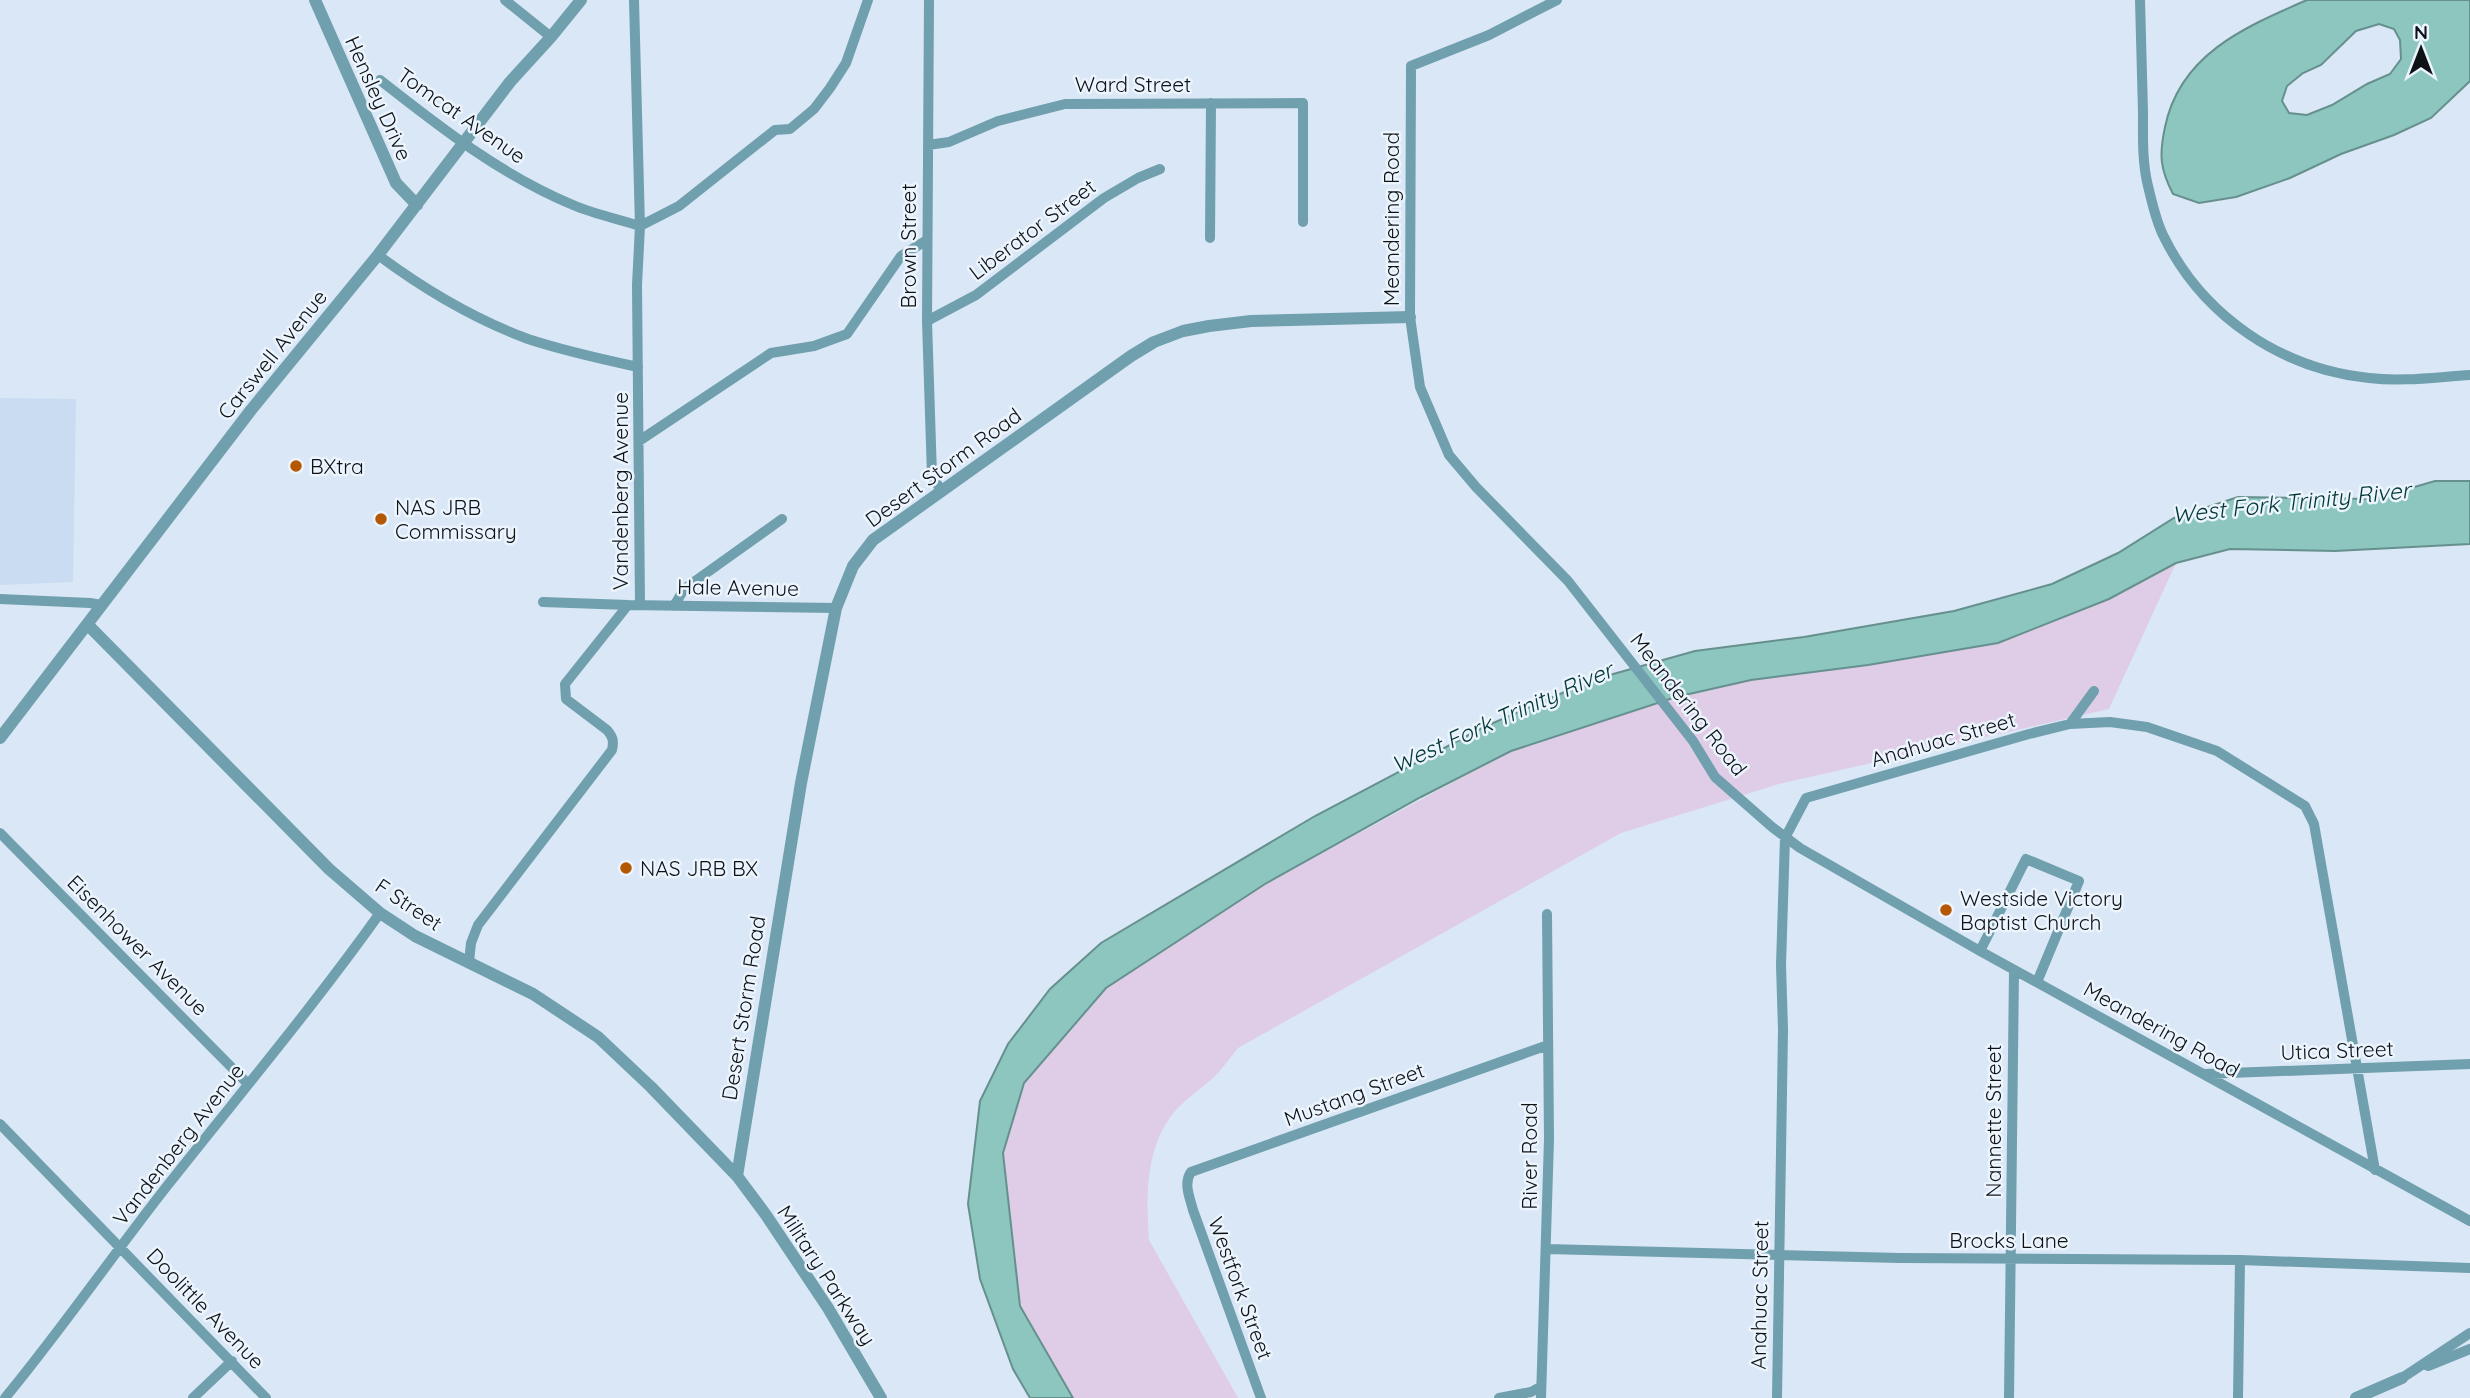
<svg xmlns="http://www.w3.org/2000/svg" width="2470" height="1398" font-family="Quicksand,sans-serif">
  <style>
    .built { fill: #c9dcf1 }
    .green { fill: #dfcde7 }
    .water { fill: #8cc6bf; stroke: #66908d; stroke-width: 2; fill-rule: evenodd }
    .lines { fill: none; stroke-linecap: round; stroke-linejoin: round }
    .minor { stroke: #709fad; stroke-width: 10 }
    .tertiary { stroke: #709fad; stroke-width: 12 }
    .poi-dot { fill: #b55803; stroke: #ecf4fd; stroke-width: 2.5 }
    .labels { text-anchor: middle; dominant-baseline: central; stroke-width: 5; stroke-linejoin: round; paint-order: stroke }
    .street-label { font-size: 21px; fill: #0d1217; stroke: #ecf4fd }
    .poi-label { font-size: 21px; fill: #0d1217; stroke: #ecf4fd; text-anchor: start }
    .water-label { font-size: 23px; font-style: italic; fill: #003834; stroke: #ecf4fd }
  </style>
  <rect width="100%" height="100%" fill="#dae7f6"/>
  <path class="built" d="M0 398 76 399 73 582 0 585Z"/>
  <path class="green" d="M2176 563 2109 709 1779 784 1621 833 1238 1048C1230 1058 1222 1069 1213 1078 1201 1089 1187 1098 1176 1110 1145 1145 1146 1197 1149 1240L1238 1398H1073L1020 1306 1003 1153 1024 1083 1106 988 1265 884 1511 751 1676 697 1751 680 1868 665 2109 599Z"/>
  <path class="water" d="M2307 0H2470V81L2431 118 2394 135 2341 154 2290 178 2236 197 2199 203 2173 194C2160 169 2159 155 2165 127 2180 54 2245 27 2307 0ZM2379 24 2394 29 2400 40 2401 59 2390 74 2367 84 2332 105 2307 115 2289 113 2282 101 2287 86 2303 73 2321 65 2356 31Z
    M2435 481H2470V544L2335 551 2230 549 2176 563 2109 599 1998 643 1868 665 1751 680 1676 697 1511 751 1421 797 1265 884 1106 988 1024 1083 1003 1153 1020 1306 1073 1398H1030L1013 1369 980 1279 968 1204 980 1101 1008 1044 1050 989 1101 943 1315 816 1484 727 1592 680 1695 651 1804 637 1954 611 2052 584 2118 553 2174 518 2238 497 2373 499Z"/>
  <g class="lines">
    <path class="minor" d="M505 0 551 37
      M634 0 640 226 637 285 640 605
      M929 0 927 321 932 476 941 490
      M1557 0 1489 35 1411 66 1410 317 1420 387 1449 455 1476 487 1568 581 1693 741 1715 777 1772 827 1800 848 1980 951 2470 1221
      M2140 0C2141 37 2142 74 2143 112 2143 136 2142 162 2148 186 2152 202 2156 222 2164 237 2203 316 2281 369 2369 378 2403 382 2436 377 2470 375
      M380 80C441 128 501 175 573 205 594 214 618 219 640 226L679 206 775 130 790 129 814 109 830 88 846 63 868 0
      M928 145 949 142 998 121 1065 104 1303 103V222
      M1210 238 1211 103
      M378 255C425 290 474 319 528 339 564 351 601 359 638 367
      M927 321 976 295 1104 198 1138 178 1160 169
      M639 441 771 353 814 346 847 334 901 256 927 240
      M0 599 90 603 102 605
      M543 602 628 605
      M674 606 684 589 782 519
      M2070 724 2094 691
      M0 833 248 1084
      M1980 951 2026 859 2079 881 2037 982
      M469 962 471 943 478 925 612 750C614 741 613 737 607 730L566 699 565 684 628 605 836 608
      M2205 1074 2470 1064
      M0 1124 266 1398
      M1547 1249 1900 1258 2240 1260 2470 1268
      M2428 1366 2470 1349
      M2402 1378 2470 1333
      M5 1398C62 1329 112 1256 167 1186 238 1096 313 1007 380 913
      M193 1398 232 1361
      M1261 1398 1193 1210C1190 1198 1183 1183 1191 1172L1548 1045
      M1499 1398 1531 1392 1540 1387
      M1541 1398 1549 1139 1547 914
      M1777 1398 1783 1030 1781 965 1785 838 1806 798 2029 734 2070 724 2110 722 2147 727 2217 751 2305 806 2314 824 2375 1170
      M2009 1398 2014 970
      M2238 1398 2240 1260"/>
    <path class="tertiary" d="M315 0 396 183 417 205
      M88 625 329 869 380 913 415 936 533 994 598 1037 651 1087 737 1176 766 1215 828 1308 881 1398
      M0 738 251 410 378 255 510 82 551 37 581 0
      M737 1176 801 783 836 608 853 566 873 540 1131 356 1154 342 1183 331 1209 326 1251 321 1410 317
      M2356 1398 2402 1378"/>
  </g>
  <g class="poi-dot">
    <circle cx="296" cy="466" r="7"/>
    <circle cx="381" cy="519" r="7"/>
    <circle cx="626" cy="868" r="7"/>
    <circle cx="1946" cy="910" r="7"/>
  </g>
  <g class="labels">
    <g class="street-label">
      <text x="1133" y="84">Ward Street</text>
      <text transform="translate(379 98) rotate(66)">Hensley Drive</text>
      <text transform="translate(462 115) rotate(35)">Tomcat Avenue</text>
      <text transform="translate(1391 219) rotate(-90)">Meandering Road</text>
      <text transform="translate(1032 229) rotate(-37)">Liberator Street</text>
      <text transform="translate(908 246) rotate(-90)">Brown Street</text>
      <text transform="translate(272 354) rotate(-51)">Carswell Avenue</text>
      <text transform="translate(943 467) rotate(-36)">Desert Storm Road</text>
      <text transform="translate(620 491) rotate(-90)">Vandenberg Avenue</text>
      <text transform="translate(738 587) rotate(1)">Hale Avenue</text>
      <text transform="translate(1689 704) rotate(52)">Meandering Road</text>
      <text transform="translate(1943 739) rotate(-16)">Anahuac Street</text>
      <text transform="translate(409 904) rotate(34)">F Street</text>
      <text transform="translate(138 945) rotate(45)">Eisenhower Avenue</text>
      <text transform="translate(743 1008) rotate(-81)">Desert Storm Road</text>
      <text transform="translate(2162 1029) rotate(29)">Meandering Road</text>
      <text transform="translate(2337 1050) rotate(-2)">Utica Street</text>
      <text transform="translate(1354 1094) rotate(-20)">Mustang Street</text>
      <text transform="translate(1993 1121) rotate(-90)">Nannette Street</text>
      <text transform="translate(178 1144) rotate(-52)">Vandenberg Avenue</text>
      <text transform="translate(1529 1156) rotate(-90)">River Road</text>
      <text x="2009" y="1240">Brocks Lane</text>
      <text transform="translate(827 1275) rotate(57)">Military Parkway</text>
      <text transform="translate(1241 1288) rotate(70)">Westfork Street</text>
      <text transform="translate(1759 1295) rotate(-89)">Anahuac Street</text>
      <text transform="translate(206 1308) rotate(46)">Doolittle Avenue</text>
    </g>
    <g class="poi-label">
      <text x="310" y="466">BXtra</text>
      <text x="395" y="507">NAS JRB<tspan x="395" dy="24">Commissary</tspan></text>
      <text x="640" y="868">NAS JRB BX</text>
      <text x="1960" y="898">Westside Victory<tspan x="1960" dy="24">Baptist Church</tspan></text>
    </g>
    <g class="water-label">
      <text transform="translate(2291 502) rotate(-6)">West Fork Trinity River</text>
      <text transform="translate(1502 717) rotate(-24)">West Fork Trinity River</text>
    </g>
  </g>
  <g transform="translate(2421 49)" stroke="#ecf4fd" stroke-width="5" paint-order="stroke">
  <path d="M0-5L12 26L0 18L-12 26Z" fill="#0d1217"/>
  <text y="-10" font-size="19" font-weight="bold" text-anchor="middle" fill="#0d1217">N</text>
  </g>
</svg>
